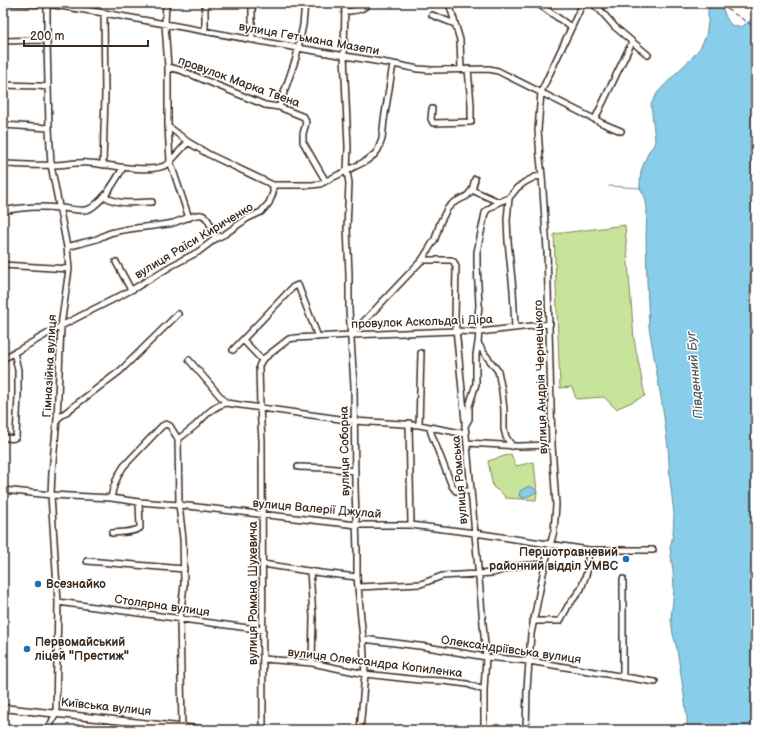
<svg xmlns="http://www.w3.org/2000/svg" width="759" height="733" font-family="'Balsamiq Sans',sans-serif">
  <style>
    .green { fill: #c8e39a; stroke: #82865c }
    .water { fill: #88cde9; stroke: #698c98 }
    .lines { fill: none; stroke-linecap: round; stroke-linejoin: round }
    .stream { stroke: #698c98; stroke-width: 1 }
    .minor-casing { stroke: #3b2a1e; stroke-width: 8 }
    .major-casing { stroke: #3b2a1e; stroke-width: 9 }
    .minor { stroke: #fff; stroke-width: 5 }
    .major { stroke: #fff; stroke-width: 6 }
    .rail { stroke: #3b2a1e; stroke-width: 1; stroke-dasharray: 6 3; stroke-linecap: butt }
    .poi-dot { fill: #1f6fb2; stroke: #fff; stroke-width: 1.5 }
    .labels { text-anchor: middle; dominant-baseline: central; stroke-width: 3; stroke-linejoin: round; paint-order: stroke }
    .street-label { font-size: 12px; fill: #3b2a1e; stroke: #fff }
    .poi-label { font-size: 12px; font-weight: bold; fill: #3b2a1e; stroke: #fff; text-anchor: start }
    .water-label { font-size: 13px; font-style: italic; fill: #525b5b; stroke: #fff }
  </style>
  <rect width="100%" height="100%" fill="#fff"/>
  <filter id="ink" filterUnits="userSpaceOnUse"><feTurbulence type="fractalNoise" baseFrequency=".025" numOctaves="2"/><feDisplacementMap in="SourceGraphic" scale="8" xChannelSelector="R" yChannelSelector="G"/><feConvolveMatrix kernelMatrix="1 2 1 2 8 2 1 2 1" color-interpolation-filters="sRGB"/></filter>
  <g filter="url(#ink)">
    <path class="green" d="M625 225 634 339 645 396 616 409 604 397 576 399 572 387 560 388 554 234Z
      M511 454 516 466 534 462 537 492 536 500 505 498 503 494 493 487 488 461Z"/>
    <path class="water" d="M710 3H721C725 14 728 31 743 26L756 16V196L754 212 751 240 752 255 750 285 751 315 756 381V730H687V718L685 702 677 649 673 634 671 619 674 589 673 571 670 548 673 534 674 514 670 480 668 447 663 410 649 327 647 282 646 237 647 208 645 197 640 188V183L641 171 644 163 649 151 654 145 655 140 651 104 658 92 677 72 691 59 700 48 706 36 708 22V10Z
      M529 486 535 489 537 492 524 498 519 496 520 491Z"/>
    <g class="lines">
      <path class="stream" d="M609 186 640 188"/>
      <g class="minor-casing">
        <path id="minor" d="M11 3 47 4 104 13 298 48 393 64 418 69 432 70 489 69 498 71 604 124 621 131
          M47 3V40L49 128 51 165 67 247 69 269 61 326 57 419 52 472 51 495 58 602 56 713 48 730
          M166 3 165 24 168 67V127L170 161 189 218
          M252 3V40
          M345 3 344 55 348 147 347 171 349 183 347 228 349 274V309L354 385 355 486 357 551V577L363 639 365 674 360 730
          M449 3 460 40 461 69
          M537 3 571 27
          M592 3 600 10 615 27 648 55
          M345 12C353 10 364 11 368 3
          M432 15 455 24
          M205 31V3
          M3 41 47 40
          M168 67 180 70 265 105 279 107 304 117C308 123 304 128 303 134 303 135 303 141 303 142L325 180
          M3 85 38 86 48 87
          M279 107 296 58 303 25 305 3
          M432 109 431 119 433 123 471 122V104L468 69
          M595 119 632 42
          M3 125 49 128
          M168 127 173 130 188 142 208 154 273 185H312L320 184 366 161 374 155 378 150 382 139 384 120 393 64
          M3 164C19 164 36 166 52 165 64 165 77 162 89 163 109 164 151 175 168 164L188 142
          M103 165 105 94 104 13
          M472 190 499 202 509 198 517 188 525 182 535 177 542 176
          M105 196C117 206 137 202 152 202
          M509 198 507 220 508 241 513 290 515 327
          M499 202 487 210 485 213 477 252V264L479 305 478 316 479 332 478 343 484 353 498 371 502 391 504 410V429L506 437 512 446
          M3 211C22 207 40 206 59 208 67 208 76 211 84 210 88 210 92 208 95 205 107 196 115 181 123 168
          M67 247C77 244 87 242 97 239 103 236 108 233 114 232 133 227 153 227 173 223 180 221 196 213 202 215 210 218 213 232 215 239
          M422 260H451L454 262 456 267 455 318 465 421V426L466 434 486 657 484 690V730
          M116 262 131 290
          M3 265 69 269
          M3 307V309
          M351 335 422 260 435 239 440 223 447 209 453 203 467 196 472 190 475 179
          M243 340 262 360
          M233 350 293 287 298 285 318 337
          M3 359 61 326 92 310 112 300 135 288 171 266 198 252 215 239 225 234 248 218 261 212 269 203 273 193V185
          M189 360 226 403
          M57 419 120 371 178 314
          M409 423 411 525
          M419 425 421 353
          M465 426 469 419V406L476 384V355L478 343
          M430 427 431 433 452 486 456 491H471
          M3 437C8 438 13 440 16 437L18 395V370L14 352
          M178 439C184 435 190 430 196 425 205 416 213 406 226 403L354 421 419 425 466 434
          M178 439 179 505 183 539 184 585 180 618 182 729
          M467 443 519 446 552 445
          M298 467 327 468 355 471
          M3 490 51 495 111 498 139 502 179 505 357 525H411L475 533 589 550H653
          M111 498C113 486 117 476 124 466L162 426 166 424 170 426 178 439
          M112 533C121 532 132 533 140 528L139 502
          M87 561 184 569
          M263 564 321 573 357 577
          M310 571 313 617 312 663
          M358 587 421 584 442 576 493 573 516 566 545 564
          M58 602 263 630
          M533 621H560L568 606 581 589 587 572 589 550
          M363 639 427 647 486 657 529 661 655 682
          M264 659 312 663 365 674 419 680 443 681 467 684 484 690
          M623 677V579
          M263 730 262 440 260 407 259 366 262 360 289 339 295 338 351 335 456 331 479 332 550 324
          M526 730 527 689 531 634 545 564 554 531 556 505 552 445 547 250 542 176 540 158 538 130 541 92 583 3"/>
      </g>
      <g class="major-casing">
        <path id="major" d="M3 708 206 730"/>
      </g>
      <use href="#minor" class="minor"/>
      <use href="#major" class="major"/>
      <path class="rail" d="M718 3 756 28"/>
    </g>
  </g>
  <g class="poi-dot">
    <circle cx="626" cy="559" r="4"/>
    <circle cx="38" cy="584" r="4"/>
    <circle cx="27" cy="649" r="4"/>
  </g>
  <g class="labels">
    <g class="street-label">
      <text transform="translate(309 39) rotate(10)">вулиця Гетьмана Мазепи</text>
      <text transform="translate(239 82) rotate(20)">провулок Марка Твена</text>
      <text transform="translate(194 241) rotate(-31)">вулиця Раїси Кириченко</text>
      <text transform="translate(422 322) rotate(-2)">провулок Аскольда і Діра</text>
      <text transform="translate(50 366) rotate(-87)">Гімназійна вулиця</text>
      <text transform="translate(541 377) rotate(-92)">вулиця Андрія Чернецького</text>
      <text transform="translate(345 451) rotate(-91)">вулиця Соборна</text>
      <text transform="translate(460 480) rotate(-95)">вулиця Ромська</text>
      <text transform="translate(317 509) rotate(5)">вулиця Валерії Джулай</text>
      <text transform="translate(253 593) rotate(-90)">вулиця Романа Шухевича</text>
      <text transform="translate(162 606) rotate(8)">Столярна вулиця</text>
      <text transform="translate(511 650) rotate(8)">Олександріївська вулиця</text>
      <text transform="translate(375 663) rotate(7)">вулиця Олександра Копиленка</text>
      <text transform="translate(106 707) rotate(6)">Київська вулиця</text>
    </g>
    <g class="poi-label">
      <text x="618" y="552" text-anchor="end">Першотравневий<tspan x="618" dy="14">районний відділ УМВС</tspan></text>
      <text x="46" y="584">Всезнайко</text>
      <text x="35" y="642">Первомайський<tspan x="35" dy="14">ліцей "Престиж"</tspan></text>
    </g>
    <g class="water-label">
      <text transform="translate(695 375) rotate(-95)">Південний Буг</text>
    </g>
  </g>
  <rect width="759" height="733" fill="none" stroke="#fff" stroke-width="16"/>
  <rect x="8" y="8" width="743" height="717" fill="none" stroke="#3b2a1e" stroke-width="1.5" filter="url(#ink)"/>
  <path d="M24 40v6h124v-6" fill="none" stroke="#3b2a1e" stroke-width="2"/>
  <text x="30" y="40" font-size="12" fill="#3b2a1e" stroke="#ffffff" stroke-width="3" paint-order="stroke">200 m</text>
</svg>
